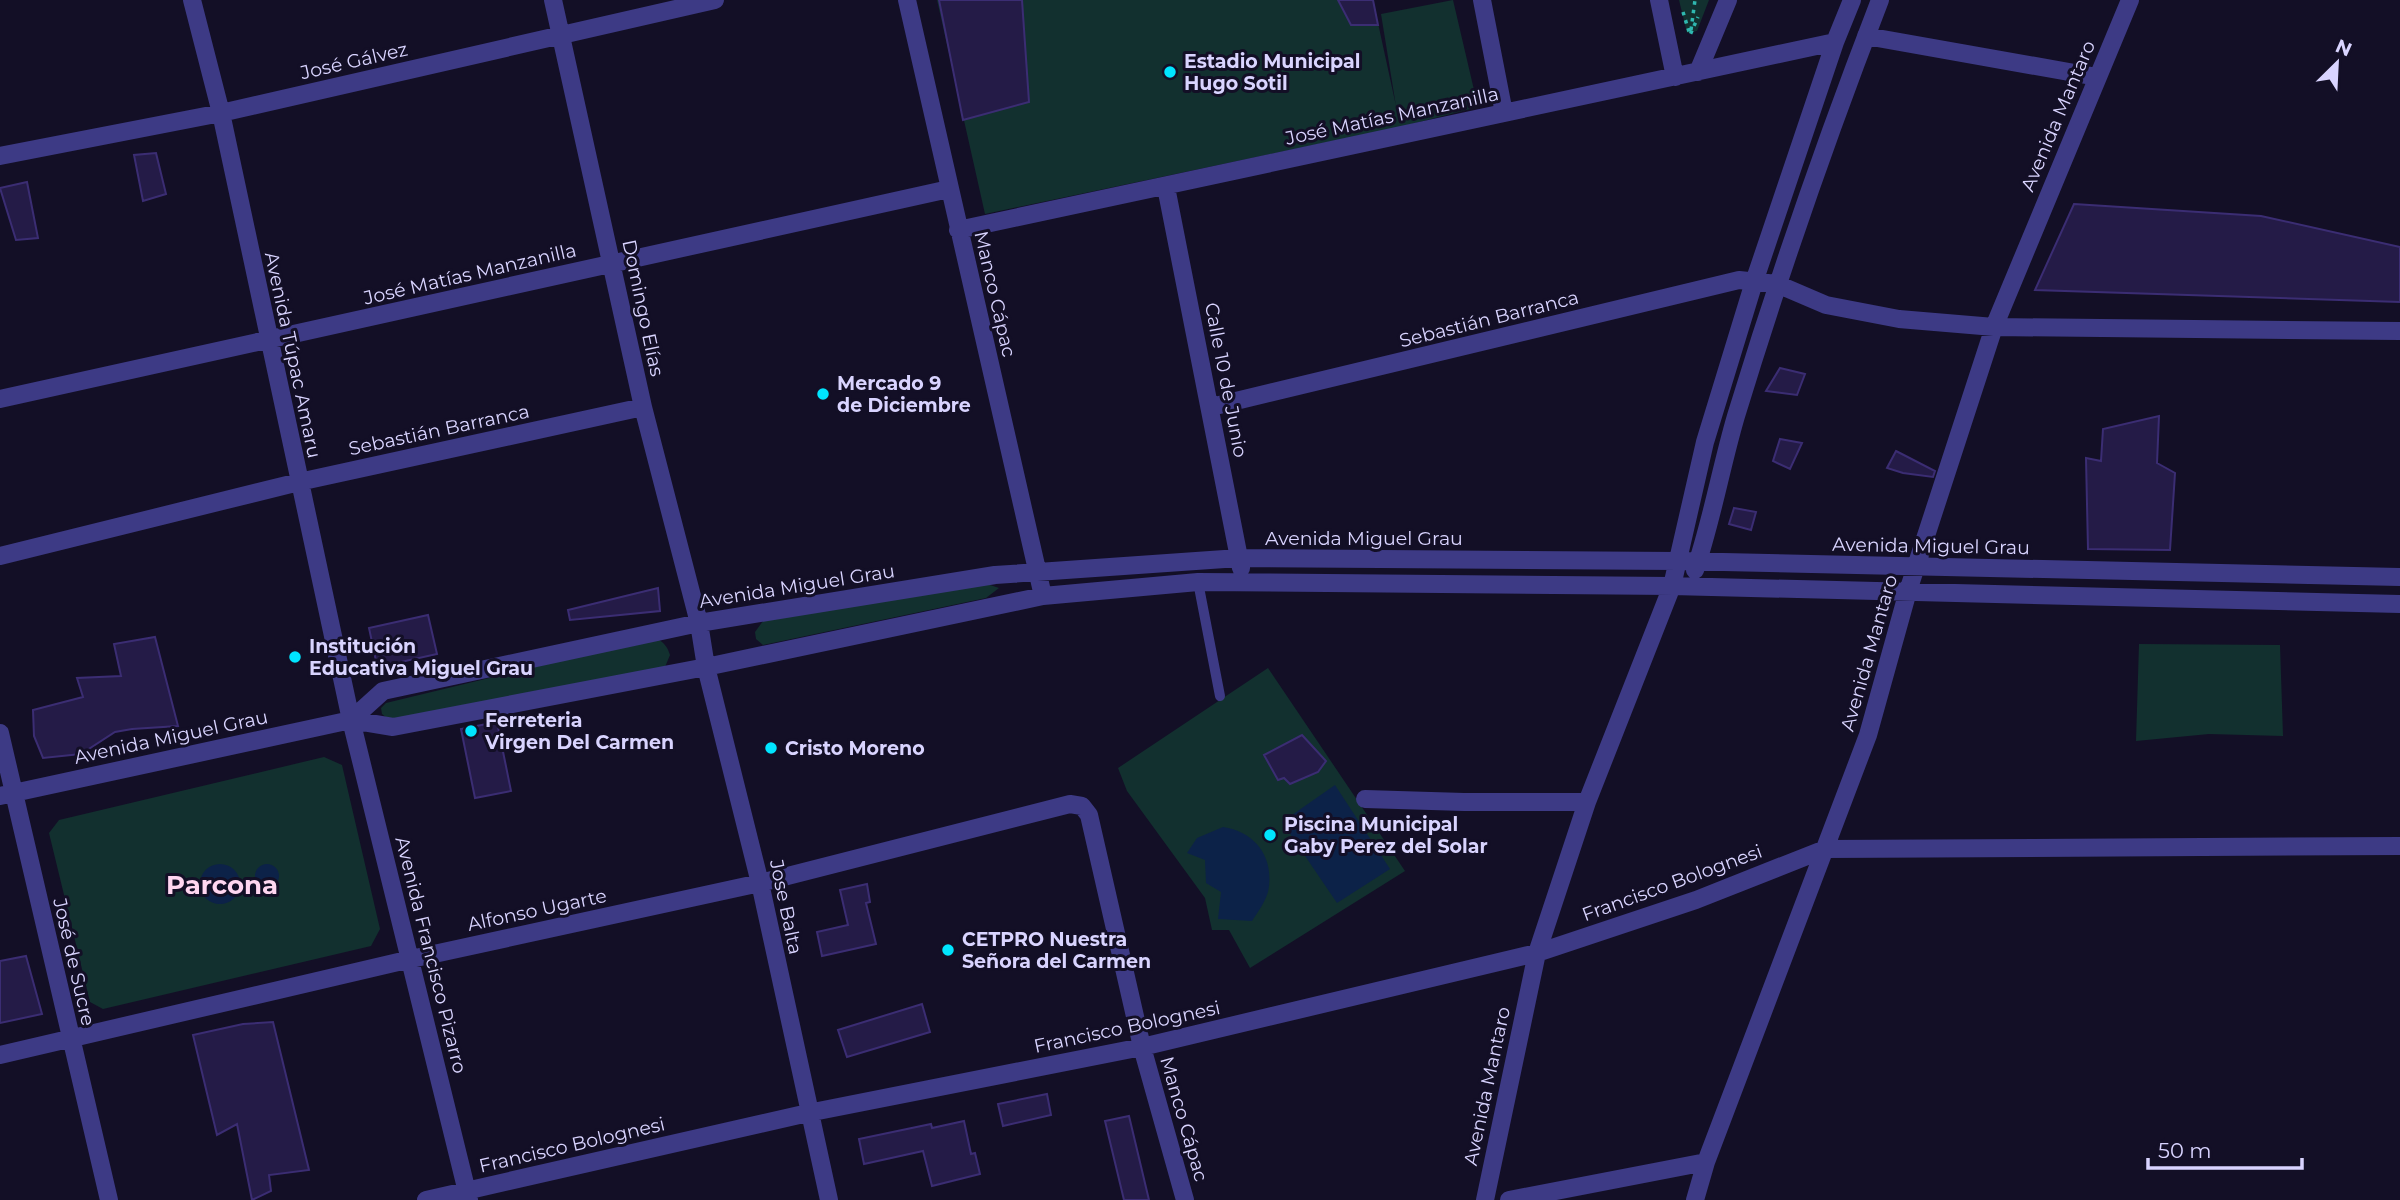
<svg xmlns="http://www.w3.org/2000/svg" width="2400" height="1200" font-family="Montserrat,sans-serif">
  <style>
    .green { fill: #12302f }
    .water { fill: #0c2248 }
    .building { fill: #241b47; stroke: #3b2d73; stroke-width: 2 }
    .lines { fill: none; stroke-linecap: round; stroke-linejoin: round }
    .path { stroke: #2fb8b0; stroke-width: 3.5; stroke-dasharray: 3.5 5; stroke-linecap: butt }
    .lane { stroke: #3d3a85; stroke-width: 10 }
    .street { stroke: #3d3a85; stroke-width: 18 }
    .poi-dot { fill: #00e5ff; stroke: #130f26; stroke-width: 2.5 }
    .labels { text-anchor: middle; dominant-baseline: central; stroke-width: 6; stroke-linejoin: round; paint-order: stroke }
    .street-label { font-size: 19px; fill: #d9d4ff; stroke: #130f26 }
    .poi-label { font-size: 19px; font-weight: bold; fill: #d9d4ff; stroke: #130f26; text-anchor: start }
    .district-label { font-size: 26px; font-weight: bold; fill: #ffd6f0; stroke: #130f26 }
  </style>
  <rect width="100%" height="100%" fill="#130f26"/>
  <path class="green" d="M937 0H1373L1396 106 1381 14 1453 0 1478 107 1400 127 985 214Z
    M1679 0H1709L1697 31 1687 33Z
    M987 584 999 588 986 598 763 645 756 639 755 632 763 621Z
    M655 638C664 642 667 646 670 655L665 667 389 720 382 714 381 708 386 703Z
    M2139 644 2280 645 2283 736 2209 734 2136 741Z
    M1268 668 1405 871 1250 968 1229 930H1212L1205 898 1127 791 1118 768Z
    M324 757 342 765 380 929 371 946 103 1009 90 1002 49 833 59 820Z"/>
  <path class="water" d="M1335 785 1390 869 1337 903 1282 822Z
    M1223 827C1256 832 1275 858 1268 892 1265 902 1258 912 1252 921L1218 919 1221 892 1206 883 1205 860 1187 853 1197 838Z
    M200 884a20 20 0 1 1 40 0a20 20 0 1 1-40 0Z
    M255 876a12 12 0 1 1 24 0a12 12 0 1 1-24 0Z"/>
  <path class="building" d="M939 0H1022L1029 102 963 120Z
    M1338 0H1373L1378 25H1351Z
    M156 153 166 194 143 201 134 155Z
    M27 182 38 238 16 240 0 188Z
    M2074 204 2261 216 2400 247V302L2035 290Z
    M1780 368 1805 374 1797 395 1766 391Z
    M2159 416 2157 463 2175 473 2170 550 2088 549 2086 458 2101 461 2103 429Z
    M1780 439 1802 443 1790 469 1773 461Z
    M1896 451 1935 471 1933 477 1903 473 1887 468Z
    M1734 508 1756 512 1751 530 1729 524Z
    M658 588 660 611 570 620 568 610Z
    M428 615 437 654 383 666 376 661 369 628Z
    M155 637 178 726 132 729 115 732 81 754 43 758 34 736 33 710 83 697 77 678 121 676 114 644Z
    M497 722 511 791 475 798 461 729Z
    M1302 735 1326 761 1318 772 1290 784 1284 778 1278 780 1264 755Z
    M867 884 870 902 866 903 876 944 822 956 817 932 848 925 840 890Z
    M26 956 42 1014 0 1023V961Z
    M922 1004 930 1032 847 1057 838 1030Z
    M273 1022 309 1170 269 1175 271 1191 252 1200 237 1124 217 1135 193 1035 243 1024Z
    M1047 1094 1051 1115 1003 1126 998 1104Z
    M1129 1116 1149 1200H1124L1105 1121Z
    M964 1121 971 1154 975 1153 980 1174 932 1186 923 1151 864 1164 859 1139 931 1124 932 1128Z"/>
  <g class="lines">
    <path class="path" d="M1683 12 1690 35 1698 17
      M1691 30 1695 0"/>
    <path class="lane" d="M1198 582 1220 696"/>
    <path class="street" d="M192 0 221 113 351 720 469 1200
      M553 0 643 407 699 623 706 667 760 883 829 1200
      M907 0 1043 596
      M1482 0 1504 113
      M1659 0 1675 77
      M1866 36 2097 77
      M1698 72 1728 0
      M0 156 221 113 715 0
      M1166 187 1241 568
      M958 230 1835 42
      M0 399 949 189
      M1211 407 1739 280 1777 284 1826 305 1899 319 1994 327 2400 331
      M0 556 299 482 643 407
      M1695 570C1712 520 1721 467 1736 416 1779 275 1827 137 1880 0
      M351 720 383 691 699 623 995 575 1239 558 1678 561 2400 577
      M0 733 109 1200
      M0 796 351 720 393 727 706 667 1043 596 1198 582 1672 586 2400 604
      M1365 799 1464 802H1587
      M0 1055 411 959 760 883 1070 804 1082 806 1089 815 1142 1047 1185 1200
      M426 1200 808 1113 1142 1047 1537 953 1696 900 1825 849 2400 846
      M1485 1200 1537 953 1587 802 1672 586 1705 442 1754 282 1835 42 1852 0
      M1509 1200 1706 1162
      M1695 1200 1706 1162 1868 735 1908 591 1994 327 2130 0"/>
  </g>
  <g class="poi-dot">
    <circle cx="1170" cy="72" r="7"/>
    <circle cx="823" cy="394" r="7"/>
    <circle cx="295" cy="657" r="7"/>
    <circle cx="471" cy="731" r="7"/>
    <circle cx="771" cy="748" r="7"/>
    <circle cx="1270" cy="835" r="7"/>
    <circle cx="948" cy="950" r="7"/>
  </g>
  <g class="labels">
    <g class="street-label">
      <text transform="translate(354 61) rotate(-13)">José Gálvez</text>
      <text transform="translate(1392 116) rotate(-12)">José Matías Manzanilla</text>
      <text transform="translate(2058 116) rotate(-67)">Avenida Mantaro</text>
      <text transform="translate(470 274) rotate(-13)">José Matías Manzanilla</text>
      <text transform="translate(995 294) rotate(77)">Manco Cápac</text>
      <text transform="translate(643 308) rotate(78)">Domingo Elías</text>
      <text transform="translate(1489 319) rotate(-14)">Sebastián Barranca</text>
      <text transform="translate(293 355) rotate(78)">Avenida Túpac Amaru</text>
      <text transform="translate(1226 380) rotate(79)">Calle 10 de Junio</text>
      <text transform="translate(439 430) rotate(-12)">Sebastián Barranca</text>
      <text x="1364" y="538">Avenida Miguel Grau</text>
      <text transform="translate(1931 546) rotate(1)">Avenida Miguel Grau</text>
      <text transform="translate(797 586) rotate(-9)">Avenida Miguel Grau</text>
      <text transform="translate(1869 653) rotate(-74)">Avenida Mantaro</text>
      <text transform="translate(171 737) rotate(-12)">Avenida Miguel Grau</text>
      <text transform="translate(1672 883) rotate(-20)">Francisco Bolognesi</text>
      <text transform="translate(786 907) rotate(78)">Jose Balta</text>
      <text transform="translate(537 910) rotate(-12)">Alfonso Ugarte</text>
      <text transform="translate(431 955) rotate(76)">Avenida Francisco Pizarro</text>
      <text transform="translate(74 962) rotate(77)">José de Sucre</text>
      <text transform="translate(1127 1027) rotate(-12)">Francisco Bolognesi</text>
      <text transform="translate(1487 1086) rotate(-78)">Avenida Mantaro</text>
      <text transform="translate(1184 1119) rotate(74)">Manco Cápac</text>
      <text transform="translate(572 1145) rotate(-13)">Francisco Bolognesi</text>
    </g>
    <g class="poi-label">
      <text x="1184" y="61">Estadio Municipal<tspan x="1184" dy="22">Hugo Sotil</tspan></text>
      <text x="837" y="383">Mercado 9<tspan x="837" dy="22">de Diciembre</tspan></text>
      <text x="309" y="646">Institución<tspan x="309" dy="22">Educativa Miguel Grau</tspan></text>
      <text x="485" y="720">Ferreteria<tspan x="485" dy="22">Virgen Del Carmen</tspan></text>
      <text x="785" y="748">Cristo Moreno</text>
      <text x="1284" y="824">Piscina Municipal<tspan x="1284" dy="22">Gaby Perez del Solar</tspan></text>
      <text x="962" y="939">CETPRO Nuestra<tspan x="962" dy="22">Señora del Carmen</tspan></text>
    </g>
    <g class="district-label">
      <text x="222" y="885">Parcona</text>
    </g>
  </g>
  <g transform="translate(2337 63) rotate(24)" stroke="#130f26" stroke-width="5" paint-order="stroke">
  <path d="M0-5L12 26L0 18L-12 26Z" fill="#d9d4ff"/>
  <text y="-10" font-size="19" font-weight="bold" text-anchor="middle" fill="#d9d4ff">N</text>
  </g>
  <path d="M2148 1158v10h154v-10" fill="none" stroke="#d9d4ff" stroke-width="3.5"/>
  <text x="2158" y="1158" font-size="21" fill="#d9d4ff" stroke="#130f26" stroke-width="5" paint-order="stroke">50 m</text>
</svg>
